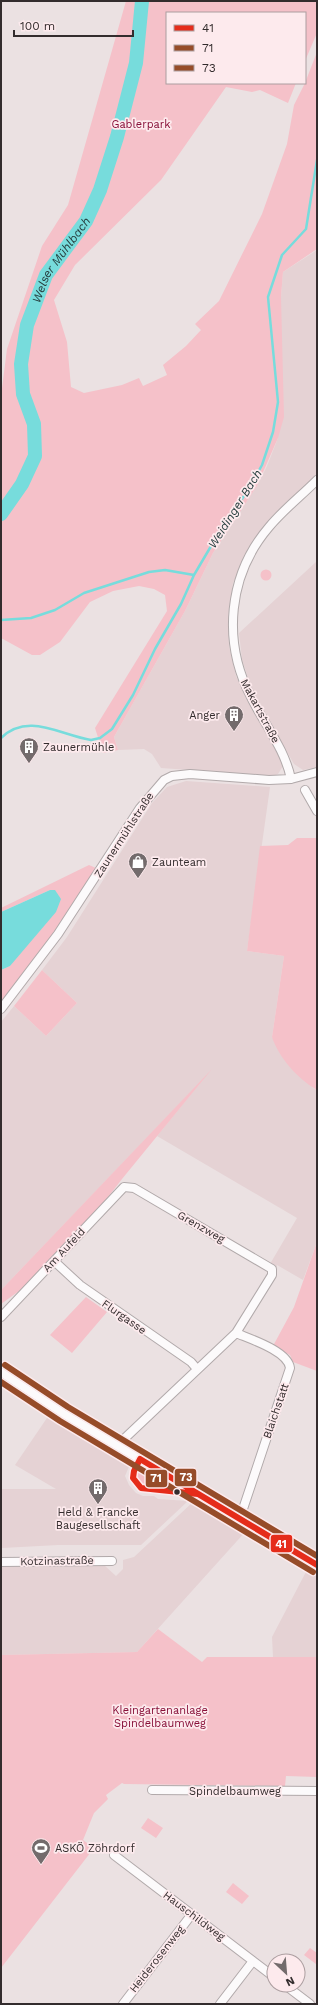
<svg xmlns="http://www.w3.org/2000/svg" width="318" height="2005" font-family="'Work Sans',sans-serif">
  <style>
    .built { fill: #e5d2d4 }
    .green { fill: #f5c1c9 }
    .water { fill: #77dcdc }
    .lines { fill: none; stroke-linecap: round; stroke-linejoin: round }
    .stream { stroke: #77dcdc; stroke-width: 2.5 }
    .river { stroke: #77dcdc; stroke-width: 14 }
    .minor-casing { stroke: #b1a9aa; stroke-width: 10 }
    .minor { stroke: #fcfafb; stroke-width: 8 }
    .bus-1-casing { stroke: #fdeaed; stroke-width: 9 }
    .bus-2-casing { stroke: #fdeaed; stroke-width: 9 }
    .bus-3-casing { stroke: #fdeaed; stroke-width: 9 }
    .bus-1 { stroke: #e52c1a; stroke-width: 6 }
    .bus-2 { stroke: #964c29; stroke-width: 6 }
    .bus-3 { stroke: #964c29; stroke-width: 6 }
    .bus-dot { fill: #332c2d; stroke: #fdeaed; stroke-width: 1.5 }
    .labels { text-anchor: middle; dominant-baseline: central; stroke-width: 3.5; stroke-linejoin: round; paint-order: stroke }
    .park-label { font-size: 11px; fill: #881039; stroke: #fdeaed }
    .street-label { font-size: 11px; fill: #332c2d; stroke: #fdeaed }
    .poi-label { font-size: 11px; fill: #332c2d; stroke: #fdeaed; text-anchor: start }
    .water-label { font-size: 12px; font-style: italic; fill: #263e3e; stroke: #fdeaed }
    .line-badge { stroke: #fdeaed; stroke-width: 1.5 }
    .badge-label { font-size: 11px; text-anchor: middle; font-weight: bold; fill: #fff }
  </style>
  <rect width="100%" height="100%" fill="#ebe1e2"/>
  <path class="built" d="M317 250V475L261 531 244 559 233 583 228 617 229 646 236 676 247 699 281 758 283 766 278 774 273 776 161 768 152 754 144 749 118 750 114 737 185 611 213 553 257 486 267 466 278 438 281 297 283 272Z
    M317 561V767L303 770 294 764 253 694 242 659 239 633Z
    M186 781 270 787 247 951 284 956 272 1037 313 1088 317 1090V1242L303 1280 277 1265 276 1268 270 1264 297 1218 157 1136 205 1077 1 1290V1022L14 1006 46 1036 77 1003 42 970 67 937 152 803 167 787Z
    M49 1415 131 1462 125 1476 129 1485 136 1493 143 1496H154L158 1499 188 1501 141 1545H58L2 1548 1 1489H56L15 1465Z
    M194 1501 246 1531 137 1652 1 1655V1566L104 1565 116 1576 123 1569V1560L134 1557Z
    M308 1568 317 1573V1657H273L272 1637Z"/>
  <path class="green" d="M126 1H317V33L305 61V13H167V83H296L288 103 260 90 252 92 226 87 161 180 75 265 54 300 67 342 71 387 84 393 122 385 139 378 143 386 167 375 163 365 186 346 201 330 195 324 219 301 262 214 287 144 294 105 305 83 317 52V249L283 272 281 297 284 417 278 438 257 486 213 553 185 611 114 737 118 750 103 753 95 728 167 611 165 595 154 589 139 586 113 591 90 602 60 642 40 655H32L1 638V396L7 349 42 246 68 205Z
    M260.5 575a5.5 5.5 0 1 1 11 0a5.5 5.5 0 1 1-11 0Z
    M297 838H317V1090C298 1079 279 1058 272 1037L284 956 247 951 260 846 288 845Z
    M89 865 96 868 55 932 1 1003V970L10 966 50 890 1 912V908Z
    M42 970 77 1003 46 1036 14 1006Z
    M212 1069 122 1179 98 1210 26 1286 1 1304V1290Z
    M317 1242V1371L293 1362 290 1355 273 1346 294 1307Z
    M86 1297 107 1312 72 1353 50 1335Z
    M142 1469 171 1487 141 1483 137 1476 138 1472Z
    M158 1629 202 1662 207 1657H317V1777L286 1776 285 1786 124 1784 122 1783 106 1795 108 1799 94 1813 83 1840 94 1848 1 1968V1655L137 1652Z
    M148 1818 163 1828 156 1838 141 1828Z
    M233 1883 249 1896 242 1904 226 1892Z
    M310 1948 317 1953 316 1964 304 1955Z"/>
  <path class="water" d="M50 890H55L61 899 56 912 10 966 1 970V912Z"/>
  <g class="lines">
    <path class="stream" d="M1 620 31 618 55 610 84 593 149 572 165 570 194 575
      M1 738C28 712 60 735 91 740L100 738 112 729 133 695 155 649 181 604 194 575 227 519 247 492 262 465 273 432 278 402 268 297 282 255 306 229 317 160"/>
    <path class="river" id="s1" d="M1 514 22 484 35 456 34 424 23 394 21 364 27 325 46 275 86 221 100 190 117 137 136 63 142 1"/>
    <g class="minor-casing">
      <path id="minor" d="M291 779C285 749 264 724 251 697 222 641 228 575 269 527 283 510 301 496 317 480
        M305 790 317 811
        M1 1009 58 934 140 808 164 780 172 776 190 774 269 780 291 779 317 772
        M54 1261 80 1285 191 1362 197 1369
        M1 1317 124 1187 134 1188 272 1269V1275L236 1333 125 1438 119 1447
        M236 1333C250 1339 288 1351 290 1368L243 1509 237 1517
        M1 1372 64 1414 317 1565
        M1 1562 112 1561
        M152 1790 317 1791
        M114 1855 274 1977
        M285 1985 310 2004
        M123 2004 192 1914
        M220 2004 253 1961"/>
    </g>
    <use href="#minor" class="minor"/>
    <g class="bus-1-casing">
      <path id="bus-1" d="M140 1459 317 1565 198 1494 141 1488 133 1478 134 1471Z"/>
    </g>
    <g class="bus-2-casing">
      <path id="bus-2" d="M1 1382 60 1421 313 1572"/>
    </g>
    <g class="bus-3-casing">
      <path id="bus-3" d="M5 1365 68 1407 317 1556"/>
    </g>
    <use href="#bus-1" class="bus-1"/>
    <use href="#bus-2" class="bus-2"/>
    <use href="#bus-3" class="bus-3"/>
  </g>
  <defs>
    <g id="building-pin" transform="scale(1)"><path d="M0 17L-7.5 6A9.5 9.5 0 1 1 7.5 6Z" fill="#736b6c" stroke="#fdeaed"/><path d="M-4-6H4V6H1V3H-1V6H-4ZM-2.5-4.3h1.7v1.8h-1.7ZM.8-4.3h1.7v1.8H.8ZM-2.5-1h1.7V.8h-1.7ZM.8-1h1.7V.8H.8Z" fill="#fff"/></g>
    <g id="shop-pin" transform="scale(1)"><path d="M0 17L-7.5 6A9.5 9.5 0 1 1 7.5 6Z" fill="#736b6c" stroke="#fdeaed"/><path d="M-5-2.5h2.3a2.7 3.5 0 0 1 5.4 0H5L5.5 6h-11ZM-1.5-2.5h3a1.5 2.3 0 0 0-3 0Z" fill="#fff"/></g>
    <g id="stadium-pin" transform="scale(1)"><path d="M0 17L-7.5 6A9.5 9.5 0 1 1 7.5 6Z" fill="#736b6c" stroke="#fdeaed"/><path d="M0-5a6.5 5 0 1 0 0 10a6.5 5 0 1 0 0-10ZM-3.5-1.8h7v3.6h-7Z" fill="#fff"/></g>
  </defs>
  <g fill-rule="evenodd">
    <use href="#building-pin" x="234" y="715"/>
    <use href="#building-pin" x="29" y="747"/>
    <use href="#shop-pin" x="138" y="862"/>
    <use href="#building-pin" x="98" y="1488"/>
    <use href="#stadium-pin" x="41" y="1848"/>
  </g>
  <circle class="bus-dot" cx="177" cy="1492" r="3.5"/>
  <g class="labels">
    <g class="park-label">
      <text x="141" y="124">Gablerpark</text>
      <text x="160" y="1710">Kleingartenanlage<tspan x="160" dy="13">Spindelbaumweg</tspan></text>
    </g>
    <g class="street-label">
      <text transform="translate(260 711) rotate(62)">Makartstraße</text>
      <text transform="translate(124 835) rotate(-57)">Zaunermühlstraße</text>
      <text transform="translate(201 1227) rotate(30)">Grenzweg</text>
      <text transform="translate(64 1250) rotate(-47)">Am Aufeld</text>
      <text transform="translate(124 1317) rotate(35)">Flurgasse</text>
      <text transform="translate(276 1411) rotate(-71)">Blaichstatt</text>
      <text transform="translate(57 1561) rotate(-1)">Kotzinastraße</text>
      <text x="235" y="1791">Spindelbaumweg</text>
      <text transform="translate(194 1916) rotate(37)">Hauschildweg</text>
      <text transform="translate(157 1959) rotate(-52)">Heiderosenweg</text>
    </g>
    <g class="poi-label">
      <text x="220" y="715" text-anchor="end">Anger</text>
      <text x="43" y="747">Zaunermühle</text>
      <text x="152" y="862">Zaunteam</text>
      <text x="98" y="1512" text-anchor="middle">Held &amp; Francke<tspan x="98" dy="13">Baugesellschaft</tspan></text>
      <text x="55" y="1848">ASKÖ Zöhrdorf</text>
    </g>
    <g class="water-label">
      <text stroke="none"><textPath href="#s1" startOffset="275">Welser Mühlbach</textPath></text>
      <text transform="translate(235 509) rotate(-58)">Weidinger Bach</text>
    </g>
  </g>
  <g class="line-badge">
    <rect x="174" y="1468" width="23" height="19" rx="4" fill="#964c29"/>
    <rect x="145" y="1469" width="23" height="19" rx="4" fill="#964c29"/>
    <rect x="270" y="1534" width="23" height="19" rx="4" fill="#e52c1a"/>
  </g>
  <g class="badge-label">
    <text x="186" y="1481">73</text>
    <text x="156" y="1482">71</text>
    <text x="281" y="1548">41</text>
  </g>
  <rect width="318" height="2005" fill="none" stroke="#332c2d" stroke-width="4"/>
  <rect x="166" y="12" width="140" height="72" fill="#fdeaed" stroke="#ac9ea0"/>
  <rect x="174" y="25" width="20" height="6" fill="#e52c1a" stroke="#ac9ea0"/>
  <text x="202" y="32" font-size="12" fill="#332c2d">41</text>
  <rect x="174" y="45" width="20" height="6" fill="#964c29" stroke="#ac9ea0"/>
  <text x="202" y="52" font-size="12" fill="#332c2d">71</text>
  <rect x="174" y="65" width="20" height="6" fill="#964c29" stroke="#ac9ea0"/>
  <text x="202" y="72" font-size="12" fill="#332c2d">73</text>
  <g transform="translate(286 1973) rotate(154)"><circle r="19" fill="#fdeaed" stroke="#ac9ea0"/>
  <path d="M0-3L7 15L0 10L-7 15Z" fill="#736b6c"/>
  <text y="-6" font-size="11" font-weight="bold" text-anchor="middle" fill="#332c2d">N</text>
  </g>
  <path d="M14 30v6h119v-6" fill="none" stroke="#332c2d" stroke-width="2"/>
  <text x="20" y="30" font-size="12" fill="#332c2d" stroke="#fdeaed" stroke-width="3" paint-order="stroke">100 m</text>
</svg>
